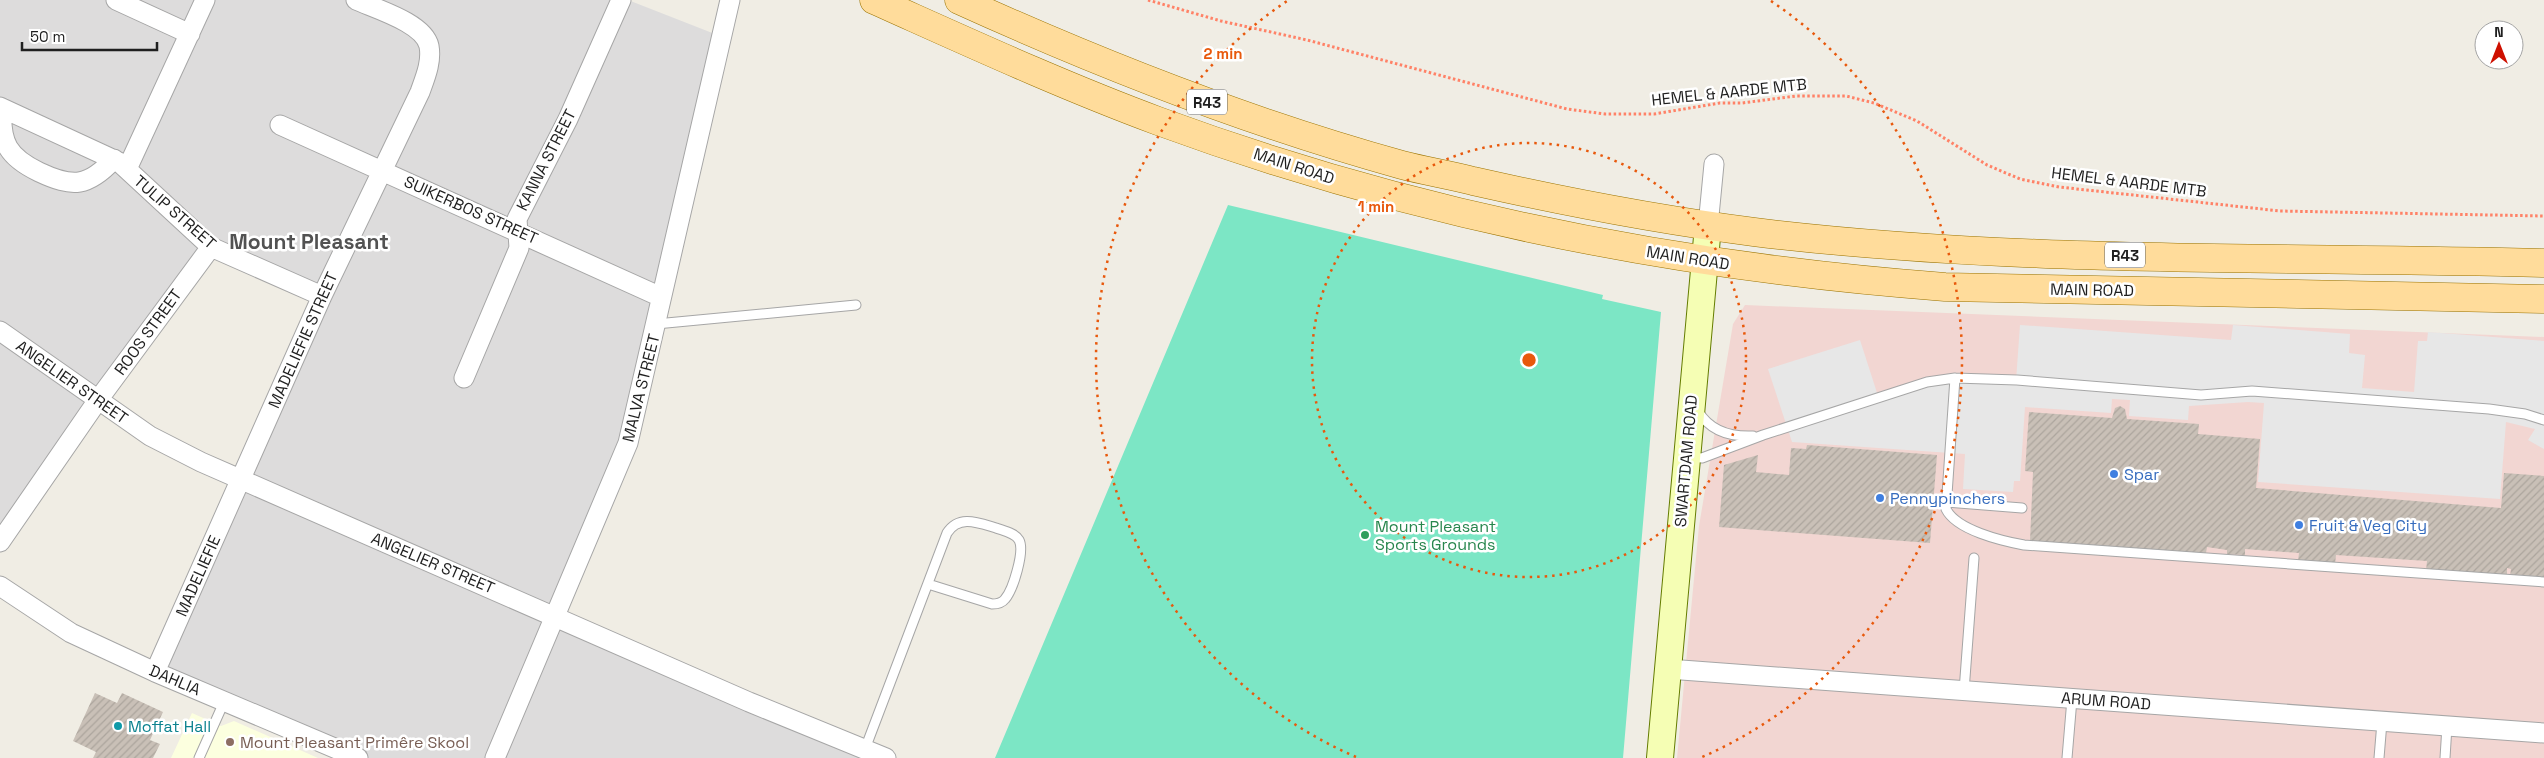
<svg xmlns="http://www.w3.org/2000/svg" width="2544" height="758" font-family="'Space Grotesk',sans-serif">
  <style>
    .residential { fill: #dddcdc }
    .commercial { fill: #f2d6d2 }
    .education { fill: #fcffdf }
    .pitch { fill: #7ce6c5 }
    .parking { fill: #e7e7e7 }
    .building { fill: url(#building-hatch) }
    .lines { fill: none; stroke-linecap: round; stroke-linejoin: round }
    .lane-casing { stroke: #a6a6a6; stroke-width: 11 }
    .street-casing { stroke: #a6a6a6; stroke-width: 21 }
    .secondary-casing { stroke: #647c00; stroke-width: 28 }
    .primary-casing { stroke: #9a7300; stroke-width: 29 }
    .path { stroke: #ff8267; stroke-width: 3; stroke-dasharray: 2.5 2.5; stroke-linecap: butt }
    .lane { stroke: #fff; stroke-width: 9 }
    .street { stroke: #fff; stroke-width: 19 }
    .secondary { stroke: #f5feb4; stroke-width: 26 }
    .primary { stroke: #ffdc9b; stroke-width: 28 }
    .ring { fill: none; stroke: #e8590c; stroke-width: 2.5; stroke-dasharray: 2.5 5 }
    .shop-dot { fill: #3f7fe0; stroke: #fff; stroke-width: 2 }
    .leisure-dot { fill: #2e9e5b; stroke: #fff; stroke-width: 2 }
    .culture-dot { fill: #0f9aa8; stroke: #fff; stroke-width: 2 }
    .education-dot { fill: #8d6e63; stroke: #fff; stroke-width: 2 }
    .labels { text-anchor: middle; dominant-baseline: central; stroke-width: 5; stroke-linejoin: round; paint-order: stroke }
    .shield { fill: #fff; stroke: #626262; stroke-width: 1 }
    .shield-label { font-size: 15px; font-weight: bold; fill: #1f1f1f }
    .street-label { font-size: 16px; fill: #1f1f1f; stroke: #fff }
    .shop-label { font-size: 16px; fill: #366cbe; stroke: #fff; text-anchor: start }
    .leisure-label { font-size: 16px; fill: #27864d; stroke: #fff; text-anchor: start }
    .culture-label { font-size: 16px; fill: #0d838f; stroke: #fff; text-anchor: start }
    .education-label { font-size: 16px; fill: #785e54; stroke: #fff; text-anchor: start }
    .district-label { font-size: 21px; font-weight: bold; fill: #525252; stroke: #fff }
    .centre { fill: #e8590c; stroke: #fff; stroke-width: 2.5 }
    .ring-label { font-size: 15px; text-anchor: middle; font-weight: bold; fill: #e8590c; stroke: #fff; stroke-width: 5; stroke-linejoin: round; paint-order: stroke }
  </style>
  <defs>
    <pattern id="building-hatch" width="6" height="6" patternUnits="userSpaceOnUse" patternTransform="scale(1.25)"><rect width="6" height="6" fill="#c9c0b7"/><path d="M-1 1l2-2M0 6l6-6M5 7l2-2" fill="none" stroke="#aca59d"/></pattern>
  </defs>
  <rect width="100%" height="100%" fill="#f0ede4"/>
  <path class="residential" d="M0 0H628L720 36 626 443 554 617 885 758H354L152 673 320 298 209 247 0 539Z"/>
  <path class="commercial" d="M1745 305 2544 337V758H1677L1699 526 1733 324Z"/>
  <path class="education" d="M192 713 221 726 234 721 318 758H171Z"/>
  <path class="pitch" d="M1228 205 1603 295 1602 299 1661 312 1623 758H995Z"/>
  <path class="parking" d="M2020 325 2231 340 2233 325 2350 334 2349 353 2365 355 2362 388 2414 392 2418 341H2427L2428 332 2544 341V449L2528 440 2535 429 2506 422 2500 499 2258 482 2264 403 2248 402 2189 406 2188 420 2129 416 2130 400 2112 399 2111 413 2025 407 2020 481H2014L2013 492 1963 489 1965 454 1792 442 1768 369 1860 340 1879 399 1927 383 1954 380 2016 381Z"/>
  <path class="building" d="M2120 406 2125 409 2127 419 2199 424 2198 434 2260 439 2256 488 2501 508 2504 473 2544 476V579L2510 576 2511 569 2507 568V577L2426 571 2427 561 2336 555 2335 564 2298 561 2299 553 2245 549V555L2227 554V550L2207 547 2206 553 2030 541 2033 472 2025 471 2029 412 2112 418 2115 408Z
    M1807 445 1937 455 1930 543 1719 527 1724 465 1758 455 1756 472 1789 475 1791 448 1806 449Z
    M95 693 117 703 122 693 163 712 150 740 160 744 153 758H93L96 752 73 741Z"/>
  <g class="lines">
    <g class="lane-casing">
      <path id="lane" d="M656 324 856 305
        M1955 378 1946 509C1956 530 2002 541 2024 545L2544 582
        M1698 411C1710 431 1731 437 1753 436
        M1689 457 1702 458 1763 435 1927 382 1955 378 2017 380 2201 395 2252 391 2489 409 2525 414 2544 420
        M1946 502 2022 508
        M1964 691 1974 558
        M865 749 947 533C959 514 979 523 996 528 1004 531 1015 533 1019 540 1025 551 1013 590 1005 599 1002 603 997 604 992 604L928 584
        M199 758 224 702
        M2067 758 2072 699
        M2379 758 2382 722
        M2445 758 2447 726"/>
    </g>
    <g class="street-casing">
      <path id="street" d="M116 0 190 34
        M0 107 119 162 211 247 322 296
        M2 108C0 143 8 157 39 172 73 188 88 187 114 159
        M280 125 661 297
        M127 169 205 0
        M1708 226 1714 164
        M0 331 150 436 201 462 749 702 886 758
        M464 378 519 248 517 219 568 119 621 0
        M0 542 98 400 211 247
        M0 586 71 633 155 672 358 758
        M1668 669 2544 733
        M155 672 322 296 420 92C425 78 432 62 429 46 424 23 376 9 356 0
        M495 758 628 443 730 0"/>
    </g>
    <g class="secondary-casing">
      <path id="secondary" d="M1660 758 1708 226"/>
    </g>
    <g class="primary-casing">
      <path id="primary" d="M874 0C968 42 1061 85 1158 121 1411 214 1676 267 1945 287L2544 299
        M959 0C1102 65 1250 123 1402 165 1425 171 1450 175 1473 181 1566 202 1660 220 1754 232 2016 264 2281 256 2544 263"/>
    </g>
    <path class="path" d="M1148 0 1221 21 1307 40 1567 109 1605 114H1654L1720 103H1742L1796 96H1846L1874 103 1917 121 1987 165 2020 179 2059 187 2280 211 2544 216"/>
    <use href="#lane" class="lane"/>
    <use href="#street" class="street"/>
    <use href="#secondary" class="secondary"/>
    <use href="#primary" class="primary"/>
  </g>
  <g class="ring">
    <circle cx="1529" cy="360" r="217"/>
    <path d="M1356 757A433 433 0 0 1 1287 1M1771 1A433 433 0 0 1 1702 757"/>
  </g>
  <g class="shop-dot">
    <circle cx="2114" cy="474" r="5"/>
    <circle cx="1880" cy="498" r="5"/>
    <circle cx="2299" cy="525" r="5"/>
  </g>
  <circle class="leisure-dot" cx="1365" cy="535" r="5"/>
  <circle class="culture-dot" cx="118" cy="726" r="5"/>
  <circle class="education-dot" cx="230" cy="742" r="5"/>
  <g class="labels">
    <g class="shield">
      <rect x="1187" y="89.5" width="40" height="25" rx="4"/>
      <rect x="2105" y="242.5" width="40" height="25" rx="4"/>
    </g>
    <g class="shield-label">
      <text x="1207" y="102">R43</text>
      <text x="2125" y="255">R43</text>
    </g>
    <g class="street-label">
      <text transform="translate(1729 92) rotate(-6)">HEMEL &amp; AARDE MTB</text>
      <text transform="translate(546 160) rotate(-63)">KANNA STREET</text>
      <text transform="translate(1294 166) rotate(18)">MAIN ROAD</text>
      <text transform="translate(2129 182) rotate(7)">HEMEL &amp; AARDE MTB</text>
      <text transform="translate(471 210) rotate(24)">SUIKERBOS STREET</text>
      <text transform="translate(175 212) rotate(41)">TULIP STREET</text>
      <text transform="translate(1688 258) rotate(9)">MAIN ROAD</text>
      <text transform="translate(2092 290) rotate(1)">MAIN ROAD</text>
      <text transform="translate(148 332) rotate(-54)">ROOS STREET</text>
      <text transform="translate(303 340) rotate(-66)">MADELIEFIE STREET</text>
      <text transform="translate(72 382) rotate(35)">ANGELIER STREET</text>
      <text transform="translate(641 388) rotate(-76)">MALVA STREET</text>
      <text transform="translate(1686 461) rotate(-85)">SWARTDAM ROAD</text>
      <text transform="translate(433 563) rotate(23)">ANGELIER STREET</text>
      <text transform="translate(198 576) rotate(-66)">MADELIEFIE</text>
      <text transform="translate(175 680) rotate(23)">DAHLIA</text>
      <text transform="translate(2106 701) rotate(4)">ARUM ROAD</text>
    </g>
    <g class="shop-label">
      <text x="2124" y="474">Spar</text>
      <text x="1890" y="498">Pennypinchers</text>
      <text x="2309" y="525">Fruit &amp; Veg City</text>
    </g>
    <g class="leisure-label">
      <text x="1375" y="526">Mount Pleasant<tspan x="1375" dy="18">Sports Grounds</tspan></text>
    </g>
    <g class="culture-label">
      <text x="128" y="726">Moffat Hall</text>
    </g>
    <g class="education-label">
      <text x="240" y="742">Mount Pleasant Primêre Skool</text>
    </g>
    <g class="district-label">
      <text x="309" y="241">Mount Pleasant</text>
    </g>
  </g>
  <circle cx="1529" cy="360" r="8" class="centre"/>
  <g class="ring-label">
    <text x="1223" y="59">2 min</text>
    <text x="1376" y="212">1 min</text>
  </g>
  <g transform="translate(2499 45)"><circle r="24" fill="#ffffff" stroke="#a5a5a5"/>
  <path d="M0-4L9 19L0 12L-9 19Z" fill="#ce1000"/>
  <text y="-8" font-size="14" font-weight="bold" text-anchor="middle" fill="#1f1f1f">N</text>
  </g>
  <path d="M22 42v8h135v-8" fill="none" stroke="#1f1f1f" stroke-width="2.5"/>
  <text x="30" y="42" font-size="15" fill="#1f1f1f" stroke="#ffffff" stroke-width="4" paint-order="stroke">50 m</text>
</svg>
